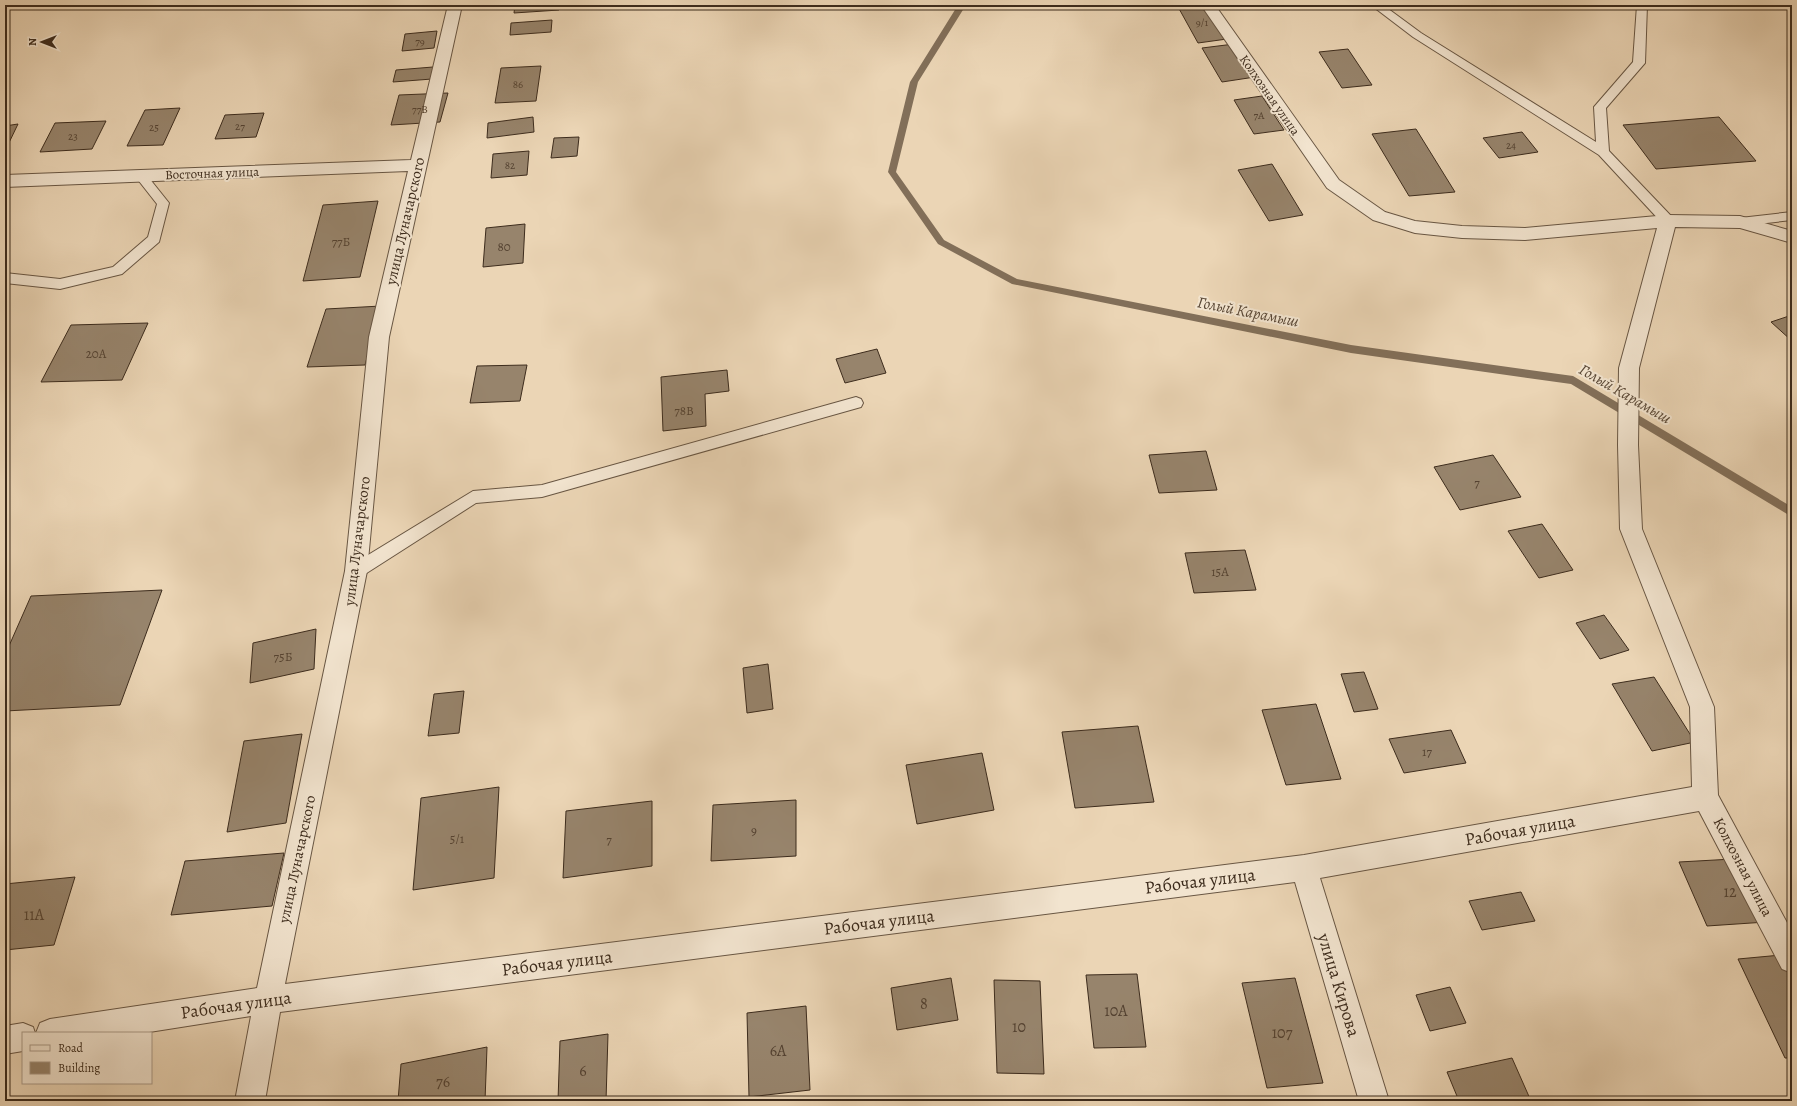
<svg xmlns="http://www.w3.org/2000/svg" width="1797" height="1106" font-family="Alegreya,serif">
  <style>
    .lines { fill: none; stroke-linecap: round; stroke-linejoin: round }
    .stream { fill: #826f59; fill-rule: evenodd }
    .building { fill: #97846c; stroke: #3d2c1d }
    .lane-casing { stroke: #685643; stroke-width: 2 }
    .street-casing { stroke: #685643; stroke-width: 2 }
    .lane { fill: #f2e4cf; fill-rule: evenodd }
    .street { fill: #f2e4cf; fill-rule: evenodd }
    .labels { text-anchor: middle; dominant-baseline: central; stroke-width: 4; stroke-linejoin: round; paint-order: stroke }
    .far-number-label { font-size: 11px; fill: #544231 }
    .far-street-label { font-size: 13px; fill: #3d2c1d; stroke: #f2e4cf }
    .number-label { font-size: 13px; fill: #544231 }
    .street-label { font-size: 15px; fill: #3d2c1d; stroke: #f2e4cf }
    .water-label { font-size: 16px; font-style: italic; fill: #5a4836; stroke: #f2e4cf }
    .near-number-label { font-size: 16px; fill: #544231 }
    .near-street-label { font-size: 18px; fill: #3d2c1d; stroke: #f2e4cf }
  </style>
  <rect width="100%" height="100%" fill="#ebd5b5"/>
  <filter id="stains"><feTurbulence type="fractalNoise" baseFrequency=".005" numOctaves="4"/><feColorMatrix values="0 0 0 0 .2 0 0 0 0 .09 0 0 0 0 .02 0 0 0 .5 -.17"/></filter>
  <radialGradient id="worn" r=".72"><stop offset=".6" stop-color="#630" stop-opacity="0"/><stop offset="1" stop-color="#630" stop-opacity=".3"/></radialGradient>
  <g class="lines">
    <path class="stream" d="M958 5H966L918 82 896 172 944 240 1017 279 1351 345 1573 376 1792 507V517L1571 384 1351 353 1012 284 938 244 888 172 910 82Z"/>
  </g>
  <path class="building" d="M515 5H560L559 10 514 13Z
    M1177 5H1207L1227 39 1198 43Z
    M552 20 551 32 510 35 511 23Z
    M437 31 434 48 402 51 405 34Z
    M1234 44 1255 77 1222 82 1202 48Z
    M1348 49 1372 85 1342 88 1319 52Z
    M541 66 536 101 495 103 501 68Z
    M433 67 432 79 393 82 396 70Z
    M448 93 440 122 391 125 399 95Z
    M1262 96 1284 130 1254 134 1234 100Z
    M180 108 163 145 127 146 145 110Z
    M264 113 256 137 215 139 225 115Z
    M533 117 534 132 487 138 488 123Z
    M1719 117 1756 161 1656 169 1623 125Z
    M106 121 92 149 40 152 55 123Z
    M18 124 5 151V126Z
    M1416 129 1455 192 1409 196 1372 134Z
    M1522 132 1538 152 1499 158 1483 138Z
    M579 137 577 156 551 158 554 138Z
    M529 151 527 175 491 178 493 154Z
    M1272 164 1303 215 1269 221 1238 170Z
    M378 201 360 277 303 281 323 205Z
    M525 224 523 263 483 267 486 228Z
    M381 306 365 365 307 367 326 309Z
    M1792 315V341L1771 322Z
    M148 323 122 380 41 382 71 325Z
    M877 349 886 373 845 383 836 359Z
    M527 365 520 401 470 403 477 366Z
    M727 370 729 391 705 394 706 426 663 431 661 377Z
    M1206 451 1217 490 1159 493 1149 455Z
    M1493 455 1521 497 1460 510 1434 467Z
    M1542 524 1573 570 1539 578 1508 531Z
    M1245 550 1256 590 1194 593 1185 553Z
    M162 590 120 705 5 711V655L31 596Z
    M1604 615 1629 650 1600 659 1576 623Z
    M316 629 314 669 250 683 253 643Z
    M768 664 773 709 747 713 743 668Z
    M1364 672 1378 709 1354 712 1341 674Z
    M1654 677 1695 742 1652 751 1612 684Z
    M464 691 459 733 428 736 434 694Z
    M1316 704 1341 779 1286 785 1262 710Z
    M1138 726 1154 802 1075 808 1062 732Z
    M1451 730 1466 763 1404 773 1389 739Z
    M302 734 286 823 227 832 244 741Z
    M982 753 994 810 917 824 906 765Z
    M499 787 494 878 413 890 421 798Z
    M796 800V856L711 861 713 805Z
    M652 801V866L563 878 566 811Z
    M284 853 272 906 171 915 185 861Z
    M1751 858 1781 921 1707 926 1679 862Z
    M75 877 54 945 5 950V884Z
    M1521 892 1535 921 1482 930 1469 901Z
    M1792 954V1058H1785L1738 959Z
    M1137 974 1146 1047 1094 1048 1086 975Z
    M951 978 958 1020 897 1030 891 988Z
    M1295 978 1323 1083 1267 1088 1242 983Z
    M994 980 1040 981 1044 1074 997 1073Z
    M1450 987 1466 1023 1430 1031 1416 995Z
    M806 1006 810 1090 749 1097 747 1013Z
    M608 1034 606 1101H558L560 1041Z
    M487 1047 485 1101H398L401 1064Z
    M1512 1058 1531 1101H1459L1447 1072Z"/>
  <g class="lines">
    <g class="lane-casing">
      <path id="lane" d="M1371 5H1383L1421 33 1596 142 1594 107 1633 62 1637 5H1647L1645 63 1606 108 1609 151 1673 218 1674 221 1673 224 1668 225 1663 224 1599 155 1413 37Z
        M141 172 145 173 169 203 159 242 122 274 60 289 5 283V273L60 279 113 267 148 237 157 204 135 176 137 173Z
        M1792 212V220L1740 226 1735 225 1734 222 1735 219 1740 218Z
        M856 397 861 399 863 403 861 407 542 497 476 503 362 576 356 578 350 576 348 571 350 566 473 491 542 485Z"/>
    </g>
    <g class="street-casing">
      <path id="street" d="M448 5H462L389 337 367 571 285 984 1304 855 1692 787 1690 707 1620 529 1618 445 1619 368 1657 228 1525 240 1462 238 1415 233 1373 220 1327 188 1201 5H1215L1339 180 1385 212 1415 221 1462 226 1525 228 1668 215 1740 216 1792 231V243L1740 228 1675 227 1639 368 1638 445 1642 529 1714 707 1718 795 1792 932V973L1782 969 1699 811 1320 878 1389 1101H1359L1295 882 280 1012 265 1101H235L251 1016 143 1033H36L40 1023 50 1019 257 988 345 571 369 337 408 171 5 187V175L411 160Z
        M23 1023 33 1027 35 1033H23V1051L5 1054V1026Z"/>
    </g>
    <use href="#lane" class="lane"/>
    <use href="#street" class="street"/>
  </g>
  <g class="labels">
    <g class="far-number-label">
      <text x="1202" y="22">9/1</text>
      <text x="420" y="41">79</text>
      <text x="518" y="84">86</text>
      <text x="420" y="109">77В</text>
      <text x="1259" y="115">7А</text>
      <text x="240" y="126">27</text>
      <text x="154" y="127">25</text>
      <text x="73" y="136">23</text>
      <text x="1511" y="145">24</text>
      <text x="510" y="165">82</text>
    </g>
    <g class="far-street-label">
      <text transform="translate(1270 95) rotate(55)">Колхозная улица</text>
      <text transform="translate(212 173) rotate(-2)">Восточная улица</text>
    </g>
    <g class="number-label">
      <text x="341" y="241">77Б</text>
      <text x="504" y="246">80</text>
      <text x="96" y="353">20А</text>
      <text x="684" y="410">78В</text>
      <text x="1477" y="482">7</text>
      <text x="1220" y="571">15А</text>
      <text x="283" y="656">75Б</text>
      <text x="1427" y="751">17</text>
      <text x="754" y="830">9</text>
      <text x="457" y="838">5/1</text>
      <text x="609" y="839">7</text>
    </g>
    <g class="street-label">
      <text transform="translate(405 221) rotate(-77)">улица Луначарского</text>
      <text transform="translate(357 541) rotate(-83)">улица Луначарского</text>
      <text transform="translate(297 859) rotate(-78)">улица Луначарского</text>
      <text transform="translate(1743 867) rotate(62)">Колхозная улица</text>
    </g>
    <g class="water-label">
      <text transform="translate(1248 312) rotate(11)">Голый Карамыш</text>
      <text transform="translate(1625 394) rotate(30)">Голый Карамыш</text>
    </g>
    <g class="near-number-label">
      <text x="1730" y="892">12</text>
      <text x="34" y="915">11А</text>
      <text x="924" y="1004">8</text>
      <text x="1116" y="1011">10А</text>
      <text x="1019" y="1027">10</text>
      <text x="1282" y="1033">107</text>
      <text x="778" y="1051">6А</text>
      <text x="583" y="1071">6</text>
      <text x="443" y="1082">76</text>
    </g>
    <g class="near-street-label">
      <text transform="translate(1520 830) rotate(-10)">Рабочая улица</text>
      <text transform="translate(1200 881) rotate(-7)">Рабочая улица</text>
      <text transform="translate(879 922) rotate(-7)">Рабочая улица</text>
      <text transform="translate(557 963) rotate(-7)">Рабочая улица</text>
      <text transform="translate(1339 985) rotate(73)">улица Кирова</text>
      <text transform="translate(236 1005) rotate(-8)">Рабочая улица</text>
    </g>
  </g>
  <rect width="1797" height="1106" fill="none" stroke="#ebd5b5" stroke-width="20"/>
  <rect x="6" y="6" width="1785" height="1094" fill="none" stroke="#3d2c1d" stroke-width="2"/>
  <rect x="10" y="10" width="1777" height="1086" fill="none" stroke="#3d2c1d"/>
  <rect x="22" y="1032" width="130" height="52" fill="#f2e4cf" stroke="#aa9a88"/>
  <rect x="30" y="1045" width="20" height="6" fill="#f2e4cf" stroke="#aa9a88"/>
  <text x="58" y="1052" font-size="12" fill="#3d2c1d">Road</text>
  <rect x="30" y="1062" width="20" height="12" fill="#97846c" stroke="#aa9a88"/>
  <text x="58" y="1072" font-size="12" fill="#3d2c1d">Building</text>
  <g transform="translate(42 42) rotate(270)" stroke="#f2e4cf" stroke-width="3" paint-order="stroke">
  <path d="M0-3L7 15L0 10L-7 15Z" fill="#3d2c1d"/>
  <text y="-6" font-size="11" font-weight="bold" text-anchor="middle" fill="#3d2c1d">N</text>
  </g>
  <rect width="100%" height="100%" filter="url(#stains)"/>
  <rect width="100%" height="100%" fill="url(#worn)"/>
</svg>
